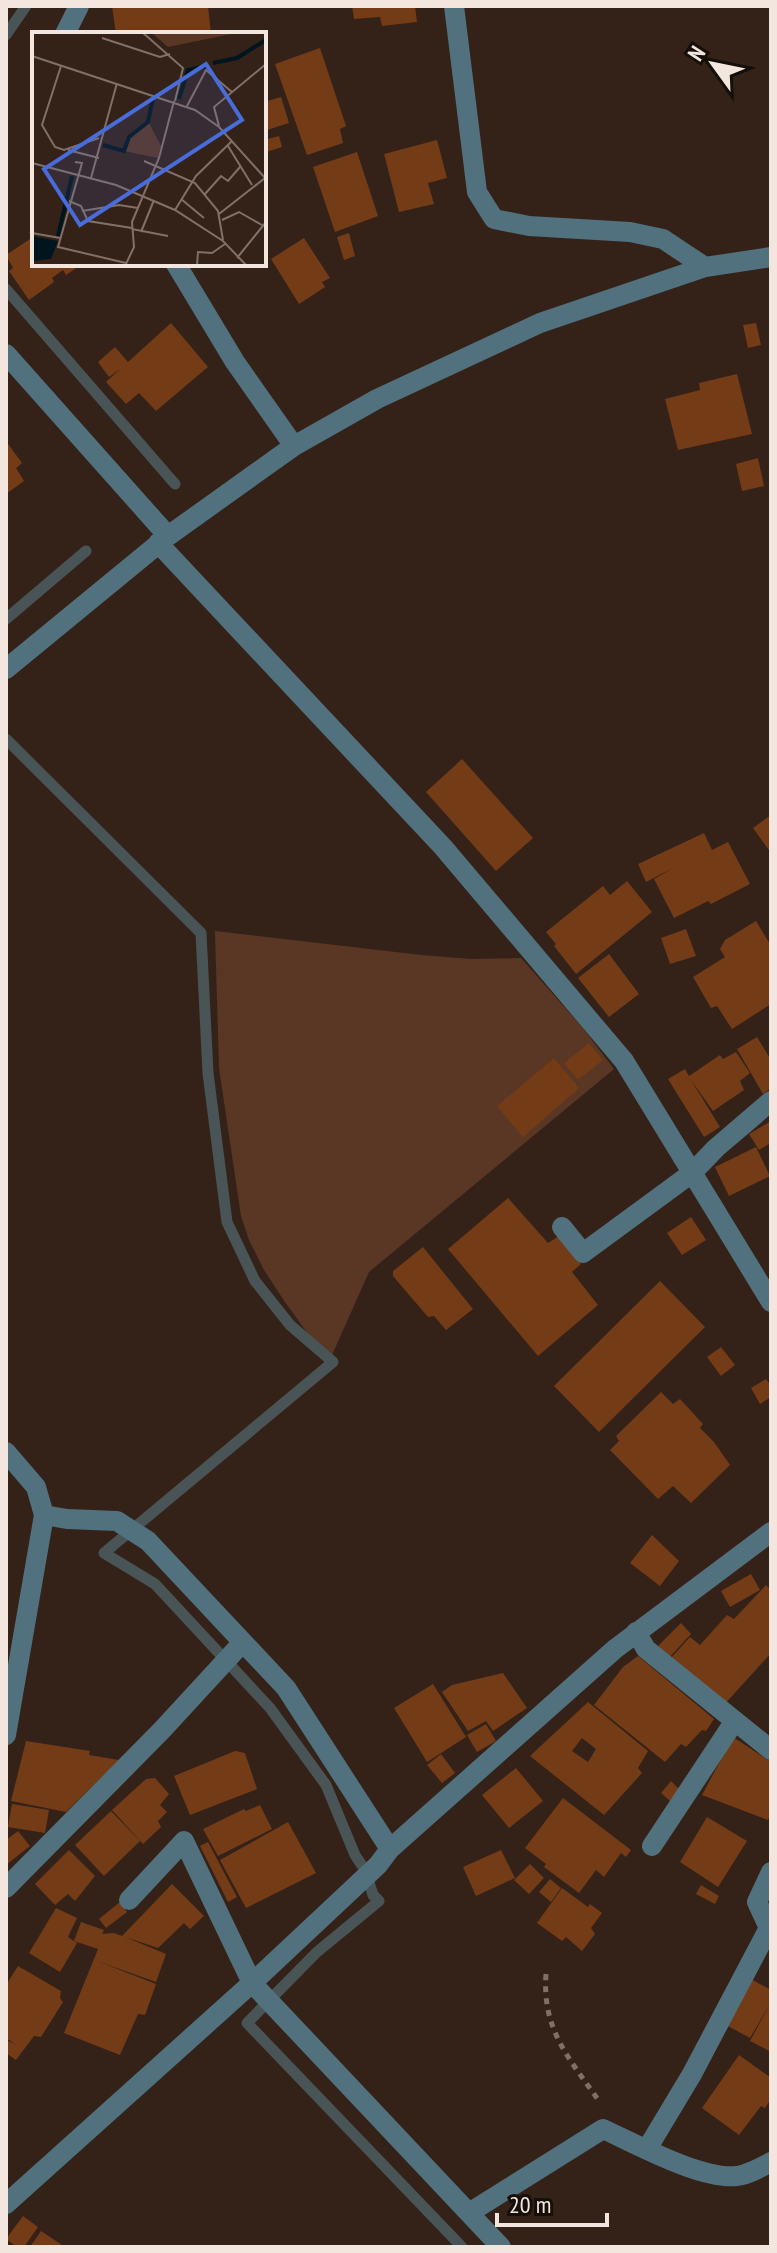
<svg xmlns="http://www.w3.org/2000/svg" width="777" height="2253" font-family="'PT Sans Narrow',sans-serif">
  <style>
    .green { fill: #5a3724 }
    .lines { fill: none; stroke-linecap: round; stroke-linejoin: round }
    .stream { stroke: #495457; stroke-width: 11 }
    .building { fill: #743b17; fill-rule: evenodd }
    .path { stroke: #7f6f66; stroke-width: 5; stroke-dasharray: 6 6; stroke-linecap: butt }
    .minor { stroke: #50717d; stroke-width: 20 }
    .inset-river { fill: none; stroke: #00151d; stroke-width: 4 }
    .inset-road { fill: none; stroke: #807068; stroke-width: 2 }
    .view { fill: #486cd9; fill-opacity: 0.15; stroke: #486cd9; stroke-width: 4 }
    .inset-edge { fill: none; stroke: #f2e6df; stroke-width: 4 }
  </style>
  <rect width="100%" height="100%" fill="#342218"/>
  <path class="green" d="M215 931 421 955 471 959 521 958 582 1027 614 1069 369 1272 332 1355 311 1338 285 1302 264 1270 249 1240 241 1216 219 1068Z"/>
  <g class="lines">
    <path class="stream" d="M6 35 26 6
      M6 289 175 484
      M6 619 86 551
      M6 739 201 933 208 1073 227 1222 255 1281 290 1325 333 1362 104 1553 155 1584 270 1708 326 1785 355 1855 365 1870 373 1895 379 1901 317 1952 247 2023 462 2247"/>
  </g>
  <path class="building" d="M112 6H208L211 34H116Z
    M352 6H415L417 22 382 26 380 17 354 19Z
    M320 48 346 126 340 129 343 143 307 155 275 64Z
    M281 97 289 123 264 131V102Z
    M279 136 282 147 266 152 264 140Z
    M437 140 447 178 428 183 434 204 399 212 384 154Z
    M357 152 378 216 335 232 313 167Z
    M34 229V264H82L66 275 63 270 52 278 54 282 29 300 9 271 13 268 6 255 33 237 29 232Z
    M349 233 355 256 344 260 337 237Z
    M304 238 330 278 322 282 325 287 299 304 271 259Z
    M171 323 208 367 156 411 139 393 126 404 106 382 120 369 109 377 98 362 115 347 128 362Z
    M756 323 761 345 748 348 743 325Z
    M737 374 752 434 678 450 665 399 700 390 699 383Z
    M6 441 22 463 16 468 24 481 6 494Z
    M758 458 764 486 742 491 736 464Z
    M462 759 533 838 496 871 426 792Z
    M771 815V853L753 828Z
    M704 833 712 850 728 842 750 884 711 904 708 901 674 918 654 879 673 868 646 882 638 864Z
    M627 881 652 912 576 974 554 946 556 944 546 932 603 886 610 895Z
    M756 921 771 946V1004L732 1029 717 1006 711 1008 693 977 725 957 720 949 725 940Z
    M686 929 696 956 670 964 661 938Z
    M609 954 639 994 609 1017 578 978Z
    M757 1037 771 1060V1088L763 1094 737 1049Z
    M589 1043 603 1060 578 1080 564 1063Z
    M736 1052 750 1073 740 1081 744 1090 713 1111 691 1080 720 1127 704 1137 668 1079 685 1069 689 1076 720 1055 723 1059Z
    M554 1058 579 1088 523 1137 497 1106Z
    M771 1121V1143L759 1150 749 1134Z
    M756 1147 770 1176 729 1196 715 1167Z
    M508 1198 548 1243 559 1236 581 1264 572 1272 598 1305 538 1356 448 1249Z
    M691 1217 706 1240 682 1255 667 1233Z
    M423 1247 473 1309 446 1330 434 1316 428 1317 393 1276V1271Z
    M660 1281 705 1327 599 1432 554 1386Z
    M721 1347 735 1365 721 1376 707 1357Z
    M766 1379 771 1386V1397L760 1404 751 1388Z
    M661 1392 673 1404 680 1399 703 1424 700 1428 714 1442 730 1465 691 1503 673 1486 658 1499 610 1450 619 1441 616 1436Z
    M652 1535 679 1561 660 1586 630 1563Z
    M751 1574 760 1590 730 1607 721 1591Z
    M766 1585 771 1590V1653L723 1706 670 1659 690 1637 700 1645 727 1615 734 1619Z
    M681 1623 691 1634 668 1659 658 1651 659 1645Z
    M638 1656 714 1719 706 1731 702 1730 686 1747 681 1744 665 1762 594 1705 623 1667Z
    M503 1673 527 1708 493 1731 486 1721 468 1731 442 1692 452 1685Z
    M433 1684 466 1737 427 1762 394 1708Z
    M588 1702 648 1751 638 1768 642 1773 604 1815 530 1756ZM582 1738 596 1749 588 1762 572 1751Z
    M486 1724 496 1741 477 1752 467 1735Z
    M733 1737 771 1762V1813L768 1820 702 1795Z
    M26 1741 90 1751 89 1755 119 1760 66 1812 11 1801Z
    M235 1751 245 1753 257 1789 190 1815 174 1776Z
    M441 1754 455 1773 442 1783 427 1765Z
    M516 1768 543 1801 509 1828 482 1795Z
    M155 1778 169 1794 160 1805 167 1812 158 1821 161 1827 143 1844 112 1810 146 1779Z
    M671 1781 680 1790 670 1801 661 1793Z
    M563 1798 631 1850 626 1857 621 1853 604 1877 596 1870 579 1893 544 1867 546 1864 525 1848Z
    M12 1804 49 1810 45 1833 8 1827Z
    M260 1805 272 1829 218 1856 203 1829 244 1809 246 1811Z
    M111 1811 140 1841 104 1876 75 1845Z
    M707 1817 747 1841 718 1887 680 1862Z
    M288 1822 316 1873 246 1908 220 1860Z
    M18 1831 30 1846 6 1865V1840Z
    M208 1842 237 1897 228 1902 200 1846Z
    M69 1850 95 1876 75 1901 68 1894 55 1905 35 1884Z
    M501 1850 515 1878 476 1896 463 1867Z
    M530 1864 544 1878 529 1894 514 1880Z
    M550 1879 561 1888 551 1902 539 1892Z
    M172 1884 204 1916 190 1929 184 1923 158 1948 125 1937 166 1954 156 1982 97 1961 156 1984 145 2015 138 2014 120 2055 64 2033 98 1949 74 1941 81 1922 104 1930 102 1934 114 1933 122 1936Z
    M701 1885 719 1896 715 1904 696 1894Z
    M562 1888 588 1907 590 1904 602 1913 591 1928 595 1934 582 1951 566 1937 562 1941 537 1923Z
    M120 1902 127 1912 106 1928 99 1919Z
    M56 1908 77 1918 68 1937 77 1943 60 1972 29 1953Z
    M18 1966 61 1991 60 1998 63 2002 41 2037 34 2036 16 2060 6 2053V2040L15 2044 6 2038V1985Z
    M751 1979 771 1990V2052L750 2041 770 2004 750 2038 726 2025Z
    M739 2055 771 2078V2099L765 2108 761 2106 739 2135 702 2108Z
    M23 2216 38 2227 24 2247H17L6 2239Z
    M41 2231 65 2247H30Z"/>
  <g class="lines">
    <path class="path" d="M546 1974C542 2030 569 2058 599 2101"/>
    <path class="minor" d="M454 6 477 192 494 219 529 226 630 232 663 239 705 267
      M65 34 79 6
      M176 264 235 362 294 446
      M6 354 168 536
      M158 543 443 847 624 1061 771 1302
      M6 669 168 536 294 446 377 399 540 323 705 267 771 257
      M562 1227 583 1253 692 1173 716 1148 771 1101
      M6 1452 36 1487 44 1515 67 1519 117 1521 148 1541 286 1688 390 1849
      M636 1632 646 1649 771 1750
      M6 1735 44 1515
      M652 1846 734 1722
      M6 1888 162 1730 243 1642
      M129 1900 184 1841 252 1983 501 2247
      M647 2149 692 2074 769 1928 757 1902 771 1872
      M6 2204 252 1983 378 1865 390 1849 615 1649 771 1532
      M469 2213 603 2129C636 2144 701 2180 737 2176 749 2174 760 2168 771 2162"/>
  </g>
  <g transform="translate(32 32)">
    <rect width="234" height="234" fill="#342218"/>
    <path d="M119 0H209L136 15ZM117 91 129 114 126 126 92 119 98 106Z" fill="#5a3724"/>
    <path d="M0 204 26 209 19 227 0 229Z" fill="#00151d"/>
    <path class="inset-river" d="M181 31 205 26 234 8M147 67 156 38 175 34M71 113 92 119 97 105 116 90 121 66M26 204 40 144"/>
    <path class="inset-road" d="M110 0 151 36 143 69M70 6 128 25 138 22M0 24 163 78 187 95 234 147M29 34 10 93 23 115 32 118 67 106M155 74 174 38 200 60M187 94 182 75 234 32M196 114 220 153M36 118 67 126M112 129 163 151 186 179 191 208M43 130 50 131 26 215 94 231M0 131 84 153 143 178 191 209 215 234M59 146 85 51M173 162 189 144 196 149 208 135M149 167 172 186M37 169 49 174 56 189 100 196M143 178 164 144 200 109M50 179 87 173 106 176M187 182 233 146M190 188 207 180 230 193M100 197 136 204M109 200 122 168M0 201 28 206M205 226 234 190M93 234 102 215 100 190 127 126 142 69M165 234 166 220 180 221 193 212"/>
    <path class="view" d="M174 32 210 88 48 193 12 137Z"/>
    <rect width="234" height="234" class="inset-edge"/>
  </g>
  <rect width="777" height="2253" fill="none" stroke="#f2e6df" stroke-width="16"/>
  <g transform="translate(713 64) rotate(303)" stroke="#150e09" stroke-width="6" paint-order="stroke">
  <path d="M0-6L14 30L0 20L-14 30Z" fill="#f2e6df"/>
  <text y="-12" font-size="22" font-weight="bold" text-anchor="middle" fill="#f2e6df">N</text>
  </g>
  <path d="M497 2213v12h110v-12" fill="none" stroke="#f2e6df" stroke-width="4"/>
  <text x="509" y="2213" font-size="24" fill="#f2e6df" stroke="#150e09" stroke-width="6" paint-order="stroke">20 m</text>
</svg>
